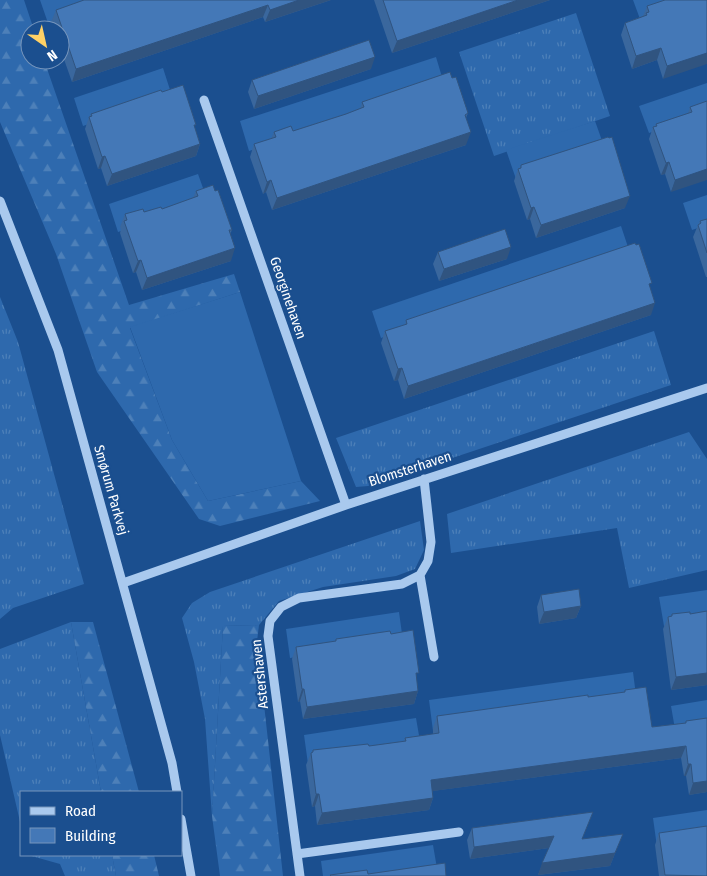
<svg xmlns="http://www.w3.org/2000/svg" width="707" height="876" font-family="'Fira Sans Condensed',sans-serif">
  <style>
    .grass { fill: url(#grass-tufts) }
    .forest { fill: url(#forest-firs) }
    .garden { fill: #2e69ad }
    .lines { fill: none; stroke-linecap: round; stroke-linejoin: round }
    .minor { stroke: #a9c9ee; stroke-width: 9 }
    .wall { fill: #3a679d }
    .shaded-wall { fill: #305480 }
    .building { fill: #4478b7; stroke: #305480 }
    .labels { text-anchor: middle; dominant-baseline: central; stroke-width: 4.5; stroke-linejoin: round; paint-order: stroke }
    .street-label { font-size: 14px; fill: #fff; stroke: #1b4f8f }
  </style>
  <defs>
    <pattern id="grass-tufts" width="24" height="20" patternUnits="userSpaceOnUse" patternTransform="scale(1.25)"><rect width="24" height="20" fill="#2e69ad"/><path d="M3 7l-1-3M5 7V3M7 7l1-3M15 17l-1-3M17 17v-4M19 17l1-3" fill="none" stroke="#4d80b9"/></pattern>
    <pattern id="forest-firs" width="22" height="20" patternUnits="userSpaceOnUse" patternTransform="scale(1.25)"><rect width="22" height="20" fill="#2e69ad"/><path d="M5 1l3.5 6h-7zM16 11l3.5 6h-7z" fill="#4d80b9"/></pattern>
  </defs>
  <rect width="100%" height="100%" fill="#1b4f8f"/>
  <path class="grass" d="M576 13 610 116 494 156 459 52Z
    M0 297 18 342 84 584 13 608 0 619Z
    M654 331 671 385 368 486 356 487 336 438Z
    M689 432 707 459V570L629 588 617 528 451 553 447 514Z
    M420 521 424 550 415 569 396 576 323 587 279 601 259 625 223 626 212 816 205 719 194 662 182 618 192 603 210 592Z
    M71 622 101 792H21V826L0 735V649Z
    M28 855H112L116 876H65L60 864Z"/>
  <path class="forest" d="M0 0H24L34 30H30V60H44L129 305 234 274 240 292 130 328 172 440 208 501 301 481 320 501 220 526 199 519 97 372 56 254 0 122Z
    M71 622H93L139 792H101Z
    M259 625 257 641 283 876H220L212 816 223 626Z
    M112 855H154L159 876H116Z"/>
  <path class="garden" d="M40 0H116L48 23Z
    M633 0H699L640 19Z
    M436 57 445 87 249 151 240 121Z
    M163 68 172 96 83 126 74 98Z
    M707 83V114L649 133 639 106Z
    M595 121 605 149 516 179 506 150Z
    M198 174 208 202 118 232 109 204Z
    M707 195V225L692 230 683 203Z
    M621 226 630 253 381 338 372 311Z
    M240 292 301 481 208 501 172 440 130 327Z
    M707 590V619L664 626 659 597Z
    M399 612 403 641 290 658 286 629Z
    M633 672 637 703 433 731 429 700Z
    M707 700V731L676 735 671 706Z
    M416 718 421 747 308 764 304 735Z
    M707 810V840L657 847 653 818Z
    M433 845 438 874 424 876H323L321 861Z"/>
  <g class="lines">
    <path class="minor" d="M204 100 346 505
      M0 201 58 350 172 763 177 792
      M420 575 434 657
      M123 583 346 505 707 388
      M181 819 191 876
      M297 854 459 832
      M300 876 268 636 270 621 281 607 299 598 402 584 420 575 428 561 431 542 424 479"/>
  </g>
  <path class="wall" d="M331 0 265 22 263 17 72 82 60 48V30H54L51 22 56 10Z
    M374 0H550L392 53Z
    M707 0 663 79 657 60 632 69 621 35 625 23 643 16 647 6Z
    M371 69 254 109 248 92 252 80Z
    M452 78 468 113 466 118V145L272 210 266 192 263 194 250 157 254 144 271 139 274 132 293 131 360 109 362 102Z
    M162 92 195 129 200 144 196 156 107 186 101 168 98 169 85 129 89 117 90 116 91 114Z
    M707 101 671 192 665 174 661 175 649 139 653 127 655 126 656 124 688 113 690 107Z
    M521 165 625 208 536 238 530 219 527 220 514 181 518 169 520 168Z
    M196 191 232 230 230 234 231 261 142 290 136 272 133 273 120 233 121 229 120 227 125 214 144 212 162 209 193 198Z
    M707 219V277H706L693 237 698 225 699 224 700 221Z
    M438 252 507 259 439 281 433 264Z
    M651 315 404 399 398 380 394 381 381 343 385 331 405 325 406 320Z
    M541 595 581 606 576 618 539 624 537 607Z
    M707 611V685L671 690 663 629 668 617H671L672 614H690Z
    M391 634 416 679 418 691 414 704 303 719 300 701 298 702 292 659 296 647 335 642 336 639Z
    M625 690 652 727 685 723 686 721 707 718V792L689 795 686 776H684L681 758 432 791 433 798 429 810 317 825 315 806 312 807 306 765 311 753H312L313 750 369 746 404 741 405 738 433 734V728L437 716 624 693Z
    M593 812 582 839 618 846 610 866 538 875 549 848 470 859 467 840 472 828Z
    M659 833 707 876H659L655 845Z"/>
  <path class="shaded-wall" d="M299 0H331L265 22 270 10Z
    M518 0H550L392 53 397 41Z
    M268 5 263 17 72 82 76 69Z
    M661 48 657 60 632 69 636 56Z
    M707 53V64L663 79 667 66Z
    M375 57 371 69 254 109 258 96Z
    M471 132 466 145 272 210 277 198Z
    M200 144 196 156 107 186 112 174Z
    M105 156 101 168 98 169 102 157Z
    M669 162 665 174 661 175 666 163Z
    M707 169V180L671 192 675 180Z
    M271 180 266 192 263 194 267 182Z
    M630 196 625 208 536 238 541 225Z
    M534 207 530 219 527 220 531 208Z
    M511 247 507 259 439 281 444 269Z
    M235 248 231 261 142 290 147 278Z
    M141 260 136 272 133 273 138 261Z
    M655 303 651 315 404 399 408 386Z
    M402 368 398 380 394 381 398 369Z
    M581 606 576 618 539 624 544 612Z
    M707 673V685L671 690 676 677Z
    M302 689H304L300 701 298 702Z
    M418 691 414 704 303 719 307 707Z
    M686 746 681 758 426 792 431 780Z
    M688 764H691L686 776H684Z
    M707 781V792L689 795 693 783Z
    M316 794H319L315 806 312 807Z
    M433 798 429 810 317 825 322 813Z
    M623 834 610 866 538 875 542 863Z
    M554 836 549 848 470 859 474 847Z"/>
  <path class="building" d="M84 0H299L270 10 268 5 76 69 56 10Z
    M383 0H518L397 41Z
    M665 0H707V53L667 66 661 48 636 56 625 23 647 15 646 13 649 12 647 6Z
    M369 40 375 57 258 96 252 80Z
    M450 72 452 78 456 77 468 113 465 115 471 132 277 198 271 180 267 182 254 144 276 137 274 132 291 126 293 131 346 114 364 107 362 102Z
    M183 85 196 125H194L200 144 112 174 105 156 102 157 89 117 92 116 91 114 161 90 162 92Z
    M707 101V169L675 180 669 162 666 163 653 127 657 126 656 124 692 112 690 107Z
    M608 137 609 138 612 137 630 196 541 225 534 207 531 208 518 169 521 168V165Z
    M213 185 215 191 218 190 232 230H229L235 248 147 278 141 260 138 261 124 221 127 220 125 214 143 209 144 212 161 207 162 209 198 196 196 191Z
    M707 219V253L698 225 701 223 700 221Z
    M505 229 511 247 444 269 438 252Z
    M635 243 636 245 639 244 652 283 649 284 655 303 408 386 402 368 398 369 385 331 407 324 406 320Z
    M579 589 581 606 544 612 541 595Z
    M707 611V673L676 677 668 617 672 616V614L690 612V614Z
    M413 630 419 673H416L418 691 307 707 304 689H302L296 647 336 641V639L390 631 391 634Z
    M646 687 652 727 686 723V721L707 718V781L693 783 691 764H688L686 746 431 780 433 798 322 813 319 794H316L311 753 313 752V750L368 744 369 746 406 741 405 738 439 733 437 716 588 695V697L625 692V690Z
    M593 812 582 839 623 834 615 853 542 863 554 836 474 847 472 828Z
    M707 826V876L665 875 659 833Z
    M445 863 446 876H331L330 875 367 870 368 874Z"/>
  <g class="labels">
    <g class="street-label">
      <text transform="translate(288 298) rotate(71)">Georginehaven</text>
      <text transform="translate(410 469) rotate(-18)">Blomsterhaven</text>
      <text transform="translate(111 490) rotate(74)">Smørum Parkvej</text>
      <text transform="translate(260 674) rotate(-96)">Astershaven</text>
    </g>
  </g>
  <rect x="20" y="791" width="162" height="65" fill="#1b4f8f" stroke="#7695bc"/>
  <rect x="30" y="807" width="25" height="8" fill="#a9c9ee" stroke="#7695bc"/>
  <text x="65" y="816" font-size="15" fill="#ffffff">Road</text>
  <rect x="30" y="828" width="25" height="15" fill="#4478b7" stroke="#7695bc"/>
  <text x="65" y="841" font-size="15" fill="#ffffff">Building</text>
  <g transform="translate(45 45) rotate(146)"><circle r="24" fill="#1b4f8f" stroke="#7695bc"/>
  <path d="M0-4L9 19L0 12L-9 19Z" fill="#ffd166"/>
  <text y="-8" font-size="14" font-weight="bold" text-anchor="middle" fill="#ffffff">N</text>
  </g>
</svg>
